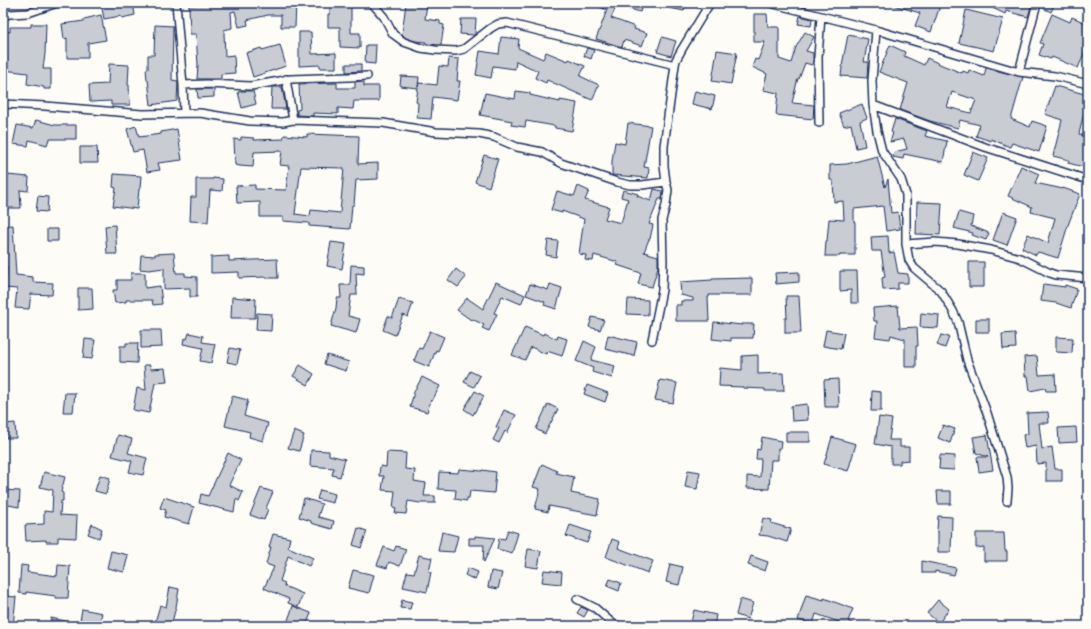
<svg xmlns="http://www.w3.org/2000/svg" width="1091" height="629" font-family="'Gochi Hand',sans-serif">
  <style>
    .building { fill: #c9ccd3; stroke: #1b2f5e; fill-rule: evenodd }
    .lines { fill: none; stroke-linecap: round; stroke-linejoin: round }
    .street-casing { stroke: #1b2f5e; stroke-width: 10 }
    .street { stroke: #fdfcf7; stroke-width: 7 }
  </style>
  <rect width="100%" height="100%" fill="#fdfcf7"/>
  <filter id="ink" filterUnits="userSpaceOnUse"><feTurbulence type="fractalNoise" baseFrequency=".025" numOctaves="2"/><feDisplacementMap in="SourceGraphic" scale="8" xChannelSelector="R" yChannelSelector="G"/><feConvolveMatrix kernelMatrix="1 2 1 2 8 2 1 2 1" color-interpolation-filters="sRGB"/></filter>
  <g filter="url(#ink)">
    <path class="building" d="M101 3H133L135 15 122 18 121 16 104 19Z
      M205 3H296L295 27H281V15H268L247 20 248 25 239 27 235 11 231 12 232 28 224 30V32L225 56 234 55 235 73 221 74V79H197L198 65 196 34H190L189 5H205Z
      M330 3H351V33H360V48L340 47V27H328V14H330Z
      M406 3H427L425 19 440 21V24L444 25 441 45 426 44V42L415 41 406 38 402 34Z
      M590 3H643L640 12 617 5 611 18 635 27 634 29 647 33 642 46 624 40 622 47 596 39 607 10Z
      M660 3H685L684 11 660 6Z
      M894 3H941L931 32 915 26 920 13 893 5Z
      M982 3H1008L1017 7 1018 3H1032L1028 17 1006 11 1005 14Z
      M1042 3H1055L1051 12 1041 7Z
      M966 10 1003 19 994 51 977 47 959 43Z
      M754 14H767L768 27H779V59L791 63 796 47 805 32 814 37 806 51 813 53V60L812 65 805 63 799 79 798 78 792 103 814 105 813 119 776 115 778 93 763 90 767 74 752 67 755 59 758 60 765 42H754Z
      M1052 14 1070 22 1072 17 1088 24V45L1078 68 1052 57 1051 59 1039 55 1043 44 1040 43Z
      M101 15 106 40 88 43V58H67V38L64 39 62 24 84 21V19Z
      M800 16 812 19 811 26 798 24Z
      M461 19H476L475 34 474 35 460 34Z
      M31 24H46L45 54 43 69H51V89H44V87L27 84 28 73 3 70V30L10 32V27H31Z
      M155 25 173 26 172 80 178 81 177 101 151 105 148 80H147L146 69H148V55H154Z
      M299 32H311L312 54 336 53V68H320V65L299 66Z
      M848 35 868 39 864 62H868L867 78 841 76 843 60Z
      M501 37 519 39 518 48 543 59 546 52 568 61 569 59 585 66 580 76 599 85 592 100 547 80 546 83 535 78 538 71 516 61 515 69 493 66 491 78 476 75 480 51 499 54Z
      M662 37 676 41 671 56 657 52Z
      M280 45 286 66 253 77 246 53 261 48 262 50Z
      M366 45H376L375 64 365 63Z
      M890 45 905 52 904 56 924 65 927 58 942 65 962 73 963 71 968 73 969 70 984 76 986 68 1023 77 1011 119 1030 127 1032 121 1047 126 1039 152 1012 143 1010 147 991 139V141L976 136 980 125 960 120 958 128 930 121 900 110 908 83 879 72ZM952 92 976 100 971 113 947 107Z
      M587 48 594 50 591 59 584 56Z
      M717 50 737 53 731 84 712 81Z
      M449 58 459 59 457 81H460L457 100 433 97 431 119 417 118 418 103 416 102 418 88 400 86 401 76 419 77 418 87 419 83 437 85 439 66 448 67Z
      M109 64 129 65 128 85H129L130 105H111V101L90 102 89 85 108 84Z
      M346 64H361V71L346 72Z
      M361 81V82H364V86H379V101H354L353 109 338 108V114L313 113V116L297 115V110L300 109 299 84 337 83V88H355V82Z
      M1055 86 1088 95 1079 134 1088 137V168L1068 163 1069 160 1053 156 1062 120 1045 114Z
      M272 87H282L286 109H271Z
      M197 89H214V97L198 98Z
      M243 91H253L256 104 242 108 238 92Z
      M516 91 530 93V95L560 102V100L577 103 572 131 555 128V126L526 121 525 127 511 125 512 121 480 115 485 93 515 99Z
      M695 91 715 96 712 109 692 104Z
      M862 104 867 118 860 121 865 146 856 148 851 124 844 126 839 113Z
      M895 119 927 131 925 136 947 141 943 162 904 154 903 159 893 157 894 152 907 149 904 139 890 142 893 133 891 132Z
      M36 120 55 125H76V139H49L47 145 29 140 28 146 13 144 17 125 33 128Z
      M628 123 651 126 644 167 649 168 648 178 612 175V161L615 142 625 144Z
      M136 126 139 137 161 134V132L177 129 182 160 158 163 160 170 147 172 143 150 133 152 127 129Z
      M307 134 359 136 358 164 378 163V179L356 180 354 205H352L350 229 309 226V223L283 221V217H260V202L237 203 236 186 255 185V189L286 190 289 166 280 165 282 151 254 152 253 167 240 166 235 165 234 139 241 140V137L254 138V140L283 139 284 135 307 137ZM301 167 344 168 340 213 311 210 310 216 295 214Z
      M80 147H97L98 163H80Z
      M973 152 988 158 978 181 964 175Z
      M484 155 498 159 489 187 475 182Z
      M877 156 885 187 888 179 891 213 898 212 900 229 886 231 883 206 854 209V222H855V255H840V256H825L826 241H827L829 219 844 220 843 201 834 202 833 180H830V165L847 164Z
      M1021 166 1039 174 1035 183 1063 189V188L1080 194 1068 225 1058 258 1038 252 1036 255 1022 248 1028 234 1048 243 1055 218 1031 212 1032 207 1008 196Z
      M114 174 141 176 140 189H139L137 209 113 206 116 188 113 187Z
      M7 175 29 177 28 191 20 190 21 208H4V198H5Z
      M213 178 223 179 222 191 210 190 208 222 190 221 191 197H196V179H213Z
      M578 186 589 191 585 200 609 207 605 219 621 223 628 199 621 197 623 190 638 194 637 196 651 201 654 189 663 191 662 199H659L649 224 653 225 650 239H649L644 252 658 256V267L652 287 638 284 641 273 617 265 618 262 594 255 593 261 585 260 586 255 579 254 584 219 562 211V213L551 210 557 191 574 196Z
      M38 196 48 197 47 212 36 211Z
      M917 202 942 203 940 235 916 234Z
      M959 212 973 216 971 226 989 233 986 240 972 235 973 233 954 228Z
      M1003 212 1017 217 1007 245 993 240Z
      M13 225 16 275 33 277V282L53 283 52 295 31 294 29 309 15 308 17 289 5 288 7 267H3V226Z
      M115 225 117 254H107L105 226Z
      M47 229H58V241H47Z
      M888 236 889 253 894 252 898 273 908 274V283H898V289L883 290 882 278 885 277 881 251H872L871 237Z
      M548 240 558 241 556 257 546 255Z
      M331 242 346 244 342 269 327 266Z
      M174 253 176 273H185V276L197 277V297H190V288L164 289V268L149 270 140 269 141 255 155 256V254Z
      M229 256V261L277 259 278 278H265V277L239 278V272L211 273V257Z
      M969 262H984V287H969Z
      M351 265 364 266V274L356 273 357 295H351L348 316 360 319 356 333 331 326 336 308 337 298H341L340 285H350Z
      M456 269 466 277 458 287 448 280Z
      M840 271H857L858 303H851V290L840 291Z
      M799 272V282L776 284 775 273Z
      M131 273H145V288L160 286 162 304 153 305 152 300H126V302L115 303 113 290H117V280H131Z
      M752 278V295H709V297H708L709 321H676V305H681V301H693V298L681 295 680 282 712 280V279Z
      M496 282 525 295 521 304 502 296 494 313 497 314 489 331 482 328 484 325 472 319 471 320 457 310 467 298 483 309Z
      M530 284 548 290 550 284 562 288 556 309 544 305 545 302 526 295Z
      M1043 284 1065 287V285L1077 289 1071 308 1056 303 1041 301Z
      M78 288H92L93 309 78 310Z
      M786 296H799L801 333H785V318H787Z
      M232 297 256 299 255 318H231Z
      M399 299 413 303 408 317 403 315 395 335 383 330 388 316 392 318Z
      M628 299 648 300V315L627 314Z
      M898 306 900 328 917 327 918 346H916V367H905V339L891 335 890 339 875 337 877 321H874L873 308Z
      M257 313 272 314 271 331 256 330Z
      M921 313 939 315 938 328 920 327Z
      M592 317 604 320 600 330 589 327Z
      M976 319H989V332H976Z
      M714 322 742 325V324H754L753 338H731V341L712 339Z
      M525 327 543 335 544 333 557 339 558 336 567 339 562 356 547 351 546 354 531 347 525 360 512 355Z
      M141 330H161L162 347 141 348Z
      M826 330 844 333 841 349 823 346Z
      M430 331 444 337 438 351 436 350 429 367 414 361 419 348 422 349Z
      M189 333 203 336 202 342 215 344 211 363 200 361 203 348 183 344 184 338 187 339Z
      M1015 333 1016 348 1003 349 1002 334Z
      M608 335 637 342 634 356 605 349Z
      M941 335 949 337 945 348 937 345Z
      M1056 337 1073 338 1072 353 1056 352Z
      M85 339 95 340 92 359 83 358Z
      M584 341 596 347 591 360 615 366 612 378 592 372 593 368 576 361Z
      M126 343H138L137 363 120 362V346H126Z
      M230 348 240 350 237 364 227 362Z
      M327 355 349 362 346 371 324 364Z
      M758 355V374L783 373 784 391H765V389L743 388V387L719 386 720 368 742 370V356Z
      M1037 356 1039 375 1055 374 1056 391H1046L1045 388 1030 391 1028 376H1025L1024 357Z
      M144 365H150L151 369 165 368 167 382 155 383 149 413 133 410 137 388 146 390Z
      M300 365 314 374 308 385 293 376Z
      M470 371 480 376 474 387 464 382Z
      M422 377 440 386 432 401 431 400 427 412 410 407 414 392Z
      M838 379 839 407H825L824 380Z
      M660 380 677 383 673 403 655 400Z
      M587 385 608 393 605 402 584 394Z
      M475 391 484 396 473 415 464 409Z
      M872 391 881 392V411H871Z
      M65 393H75L73 412H63Z
      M232 396 248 400 244 416 268 423 263 441 249 437 250 432 225 426Z
      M548 404 558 409 545 434 536 429Z
      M807 404 808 420 792 421 791 406Z
      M504 410 516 415 507 433 505 431 499 443 493 440 499 428 496 427Z
      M1048 412 1049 423H1039L1042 449 1052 447 1055 469H1062V481H1046V463L1037 464 1036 446 1025 448 1023 435 1028 434 1027 413Z
      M879 417 892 419 889 440H900V447H909V460L900 461V464H891V447L875 444Z
      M15 423 16 438H6L5 424Z
      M943 425 955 429 950 443 938 438Z
      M1076 427 1077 442 1059 443 1058 428Z
      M294 431 304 435 299 451 288 448Z
      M786 432H810V442H786Z
      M118 435 132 439 128 453 147 458 143 475 129 472 132 461 112 456Z
      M987 435 993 470 979 472 977 457H988L976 453 973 437Z
      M762 437 781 441 780 449 778 448V460H771L769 489 747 488V476L760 477 761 459H756L757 449 760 450Z
      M832 437 856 444 848 471 824 464Z
      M311 450 329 451V455L345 459 340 477 332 475 334 468 310 466Z
      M387 452 406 453 405 469 415 470 414 481 426 483 424 496H435V503H420L408 501 406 514 395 513 396 509 393 508 395 491 382 490 384 476H379L380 466 386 467Z
      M228 453 241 460 229 485 243 492 239 501 236 499 234 512 199 503 201 494 208 496Z
      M940 455 955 456 954 470 939 469Z
      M542 464 557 471 556 473 574 477 571 493 600 499 597 515 549 506 548 512 535 509 540 489 533 487Z
      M459 469 482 471V470L496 472 494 493 470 491 469 498H467V501L455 499 456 490 438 489 439 472 458 473Z
      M688 470 700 472 697 489 685 487Z
      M44 472 65 477 61 492 63 493V501H61L60 515 77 516 76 538 58 537V542H46V540L26 541 25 525 44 524V511L52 512 53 490 40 487Z
      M100 475 110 478 106 494 95 491Z
      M261 488 273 492 266 508 268 509 264 520 250 515Z
      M3 490 20 491 19 507 3 504Z
      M320 490 335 494 333 503 317 499Z
      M937 491H951V504H938Z
      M164 497 194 507 189 524 164 517 166 510 160 508Z
      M304 498 322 504 318 517 334 521 332 529 311 523V521L299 517Z
      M938 516 952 517 951 552H938V531H937Z
      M763 518 772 520 771 523 791 529 787 542 768 536 759 535Z
      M92 524 102 529 99 538 88 534Z
      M570 525 591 532 587 543 566 536Z
      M358 528 367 531 361 548 353 545Z
      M508 530 518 533 512 553 497 549 499 538 505 539Z
      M442 532 458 536 454 552 438 551Z
      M976 533H1004L1005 551H1007V561H984V547L976 548Z
      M273 534 290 538 288 547 313 558 309 566 288 556 280 581 285 583 284 586 303 594 298 607 288 603 289 599 264 588 274 567 266 564 271 547H269Z
      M475 536 495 538 484 562 483 561 484 545H469V538H475Z
      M612 539 620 542 618 548 653 561 648 573 606 557Z
      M396 546 406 549 400 566 389 562 387 568 377 565 384 547 394 551Z
      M528 549 541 551 538 568 525 566Z
      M111 551 128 555 124 572 107 568Z
      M419 555 432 558 429 572H431L427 592 403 587 407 572 414 573Z
      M751 556 768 562 765 571 748 565Z
      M922 561 956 568 954 575 935 571V573H922Z
      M670 564 683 567 679 585 666 582Z
      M21 565 28 566 27 572 57 576 58 565 70 566 68 598H56V596L26 592V594L19 593Z
      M468 568 478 572 475 580 465 575Z
      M353 570 374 575 369 593 348 588Z
      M544 570 562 572 561 584 542 582Z
      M491 571 502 573 498 589 488 587Z
      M610 579 621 583 619 591 607 586Z
      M170 587 179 589 176 607 171 626H154L160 605 166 607Z
      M806 595 824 600V598L853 609 848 621 858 626H837L839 622 816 614 813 624 798 620Z
      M3 596 16 597 13 626H3Z
      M740 599 753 603 748 619 736 615Z
      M402 600 412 602 410 609 400 608Z
      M938 600 949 609 939 623 927 613Z
      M293 606 311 613 306 626H295L287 623Z
      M581 607 588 610 584 617 577 613Z
      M82 609 102 613 99 625 80 621Z
      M694 610 716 615 714 626H709L691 622Z
      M51 618 75 623V626H49Z"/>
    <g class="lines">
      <g class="street-casing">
        <path id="street" d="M176 3 183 85 184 113
          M372 3 384 17 393 34 404 42 421 48 435 50 456 51 464 49 491 28 498 24 507 23 675 65
          M699 3 707 8
          M770 3 876 30 1019 72 1055 76 1088 84
          M3 16 10 14 28 13 57 3
          M876 30 872 81 873 105 877 131 882 151 901 179 906 195V244L909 260 914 268 941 291 953 311 958 322 967 360 987 413 1007 477 1008 488 1007 501
          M1019 72 1037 3
          M286 79 293 120
          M183 85 206 84 251 86 291 79 349 77 367 76
          M3 104 45 106 142 114 200 113 250 121 283 122 293 120 383 123 436 132 479 134 494 137 517 147 542 152 561 163 617 182 630 185H642L666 182
          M873 105 985 147 1088 180
          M819 123 818 57 821 16
          M906 244 935 242 958 244 991 250 1020 258 1050 273 1056 275 1088 278
          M652 340 662 290 663 262 662 220 666 205 668 190 666 182 664 166V146L675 65 676 60 682 49 710 3
          M577 599 595 608 612 623 619 626"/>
      </g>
      <use href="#street" class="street"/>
    </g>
  </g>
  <rect width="1091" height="629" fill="none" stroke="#fdfcf7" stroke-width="16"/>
  <rect x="8" y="8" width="1075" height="613" fill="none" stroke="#1b2f5e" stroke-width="1.5" filter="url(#ink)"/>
</svg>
